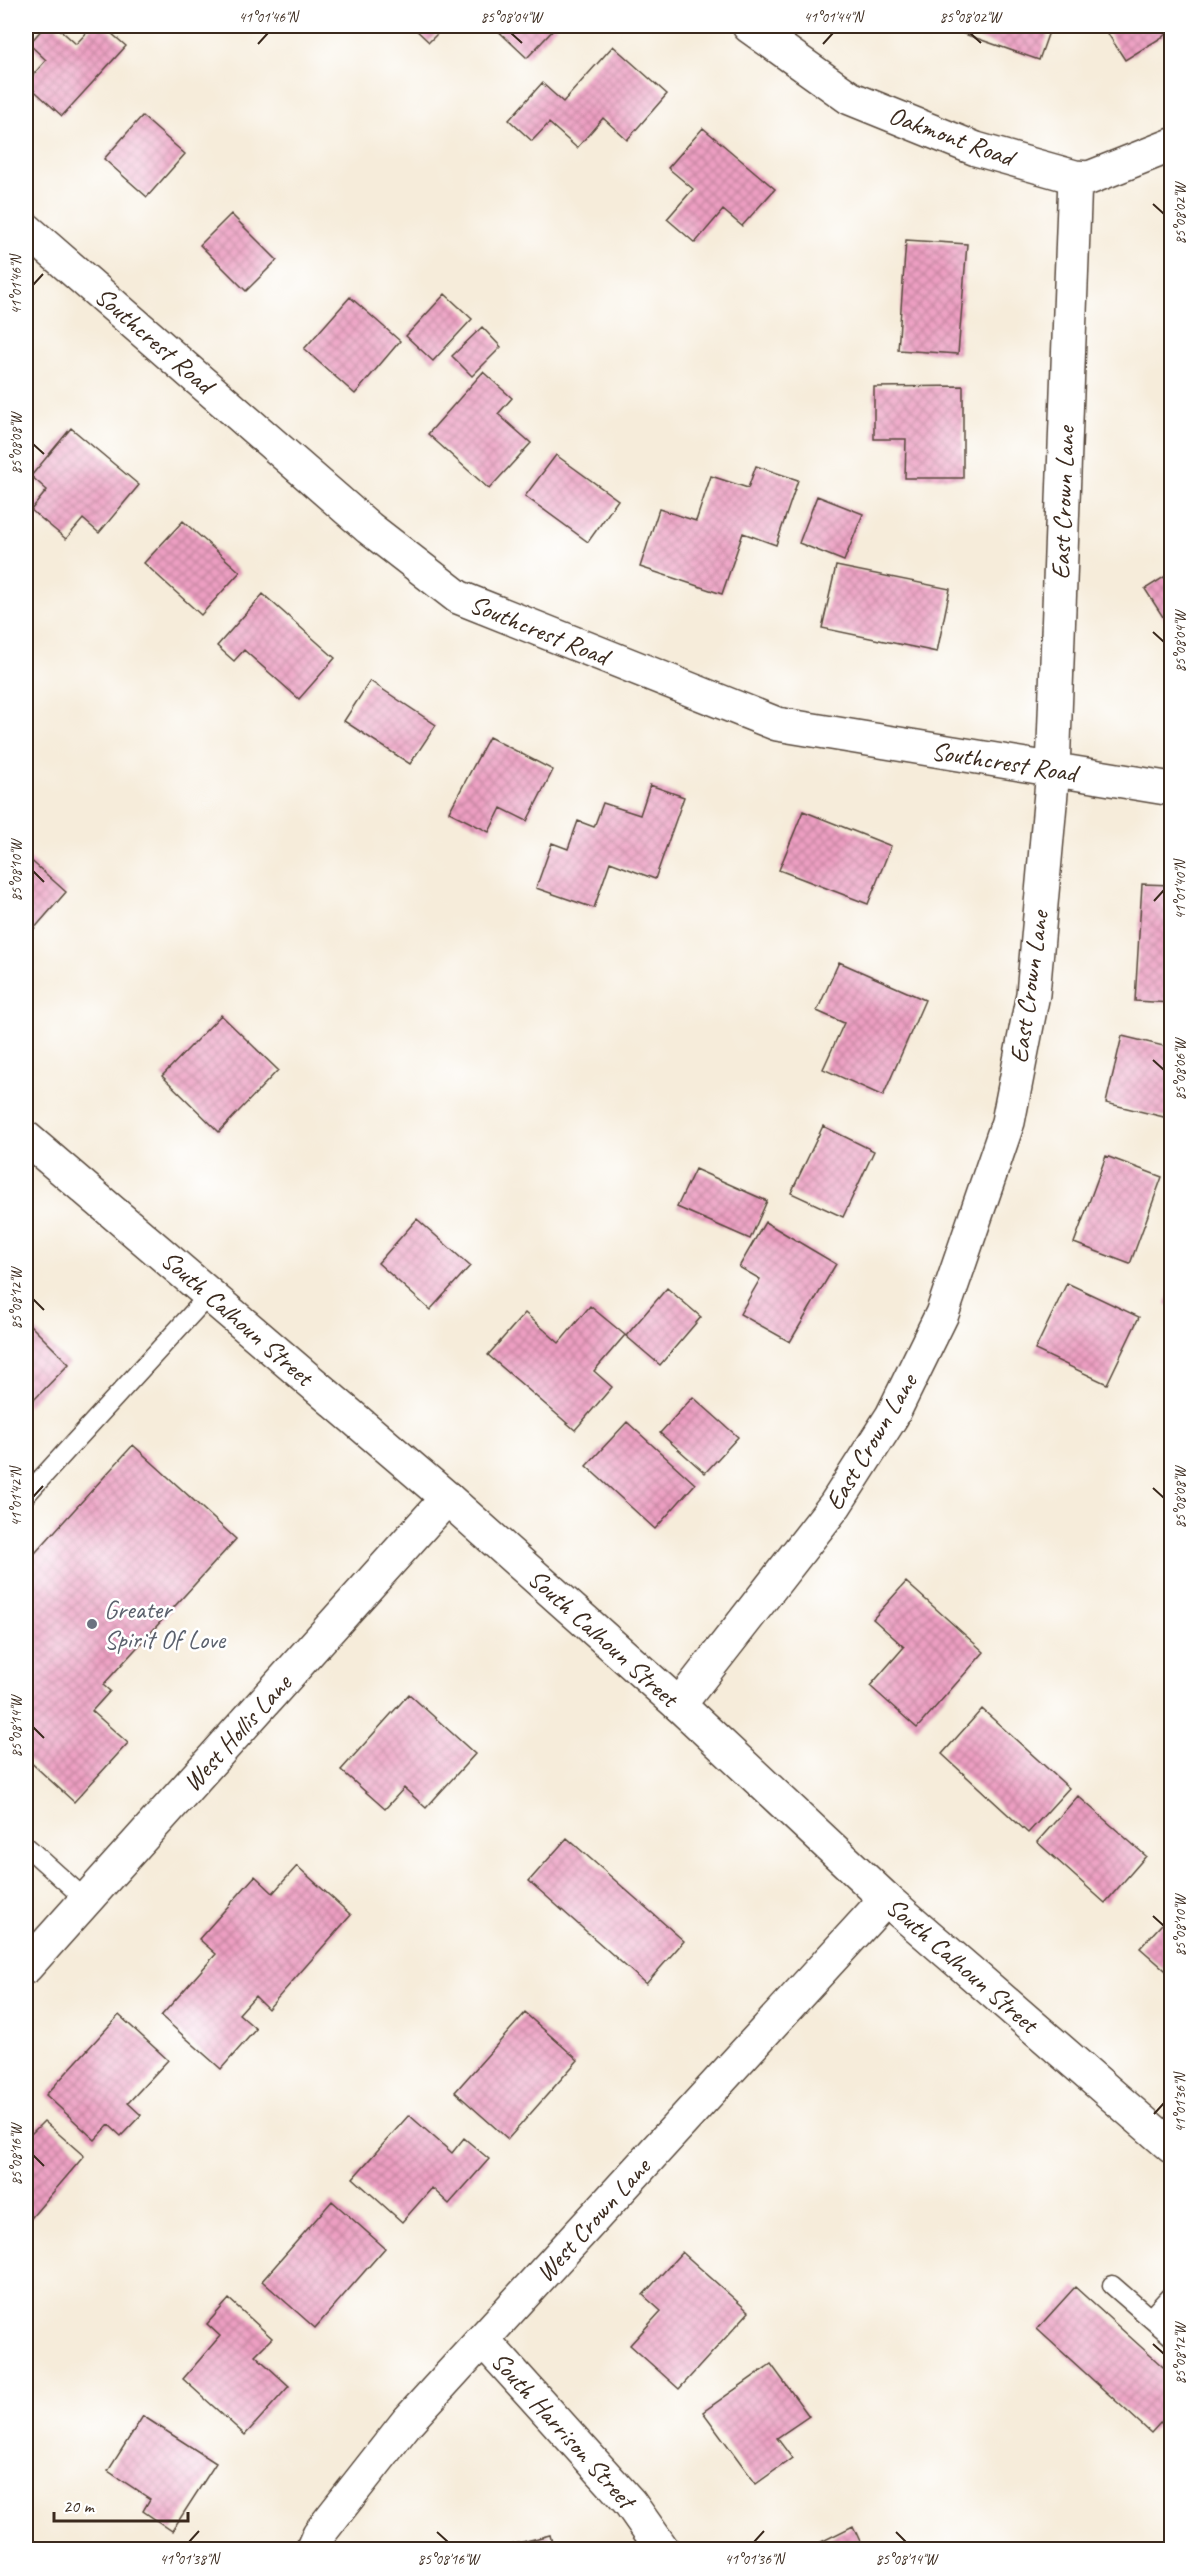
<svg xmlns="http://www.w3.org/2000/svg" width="1197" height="2575" font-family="Caveat,sans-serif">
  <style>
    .building { fill: url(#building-cross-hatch) }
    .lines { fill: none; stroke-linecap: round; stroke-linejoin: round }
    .service-casing { stroke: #57473a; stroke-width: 21 }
    .minor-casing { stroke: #57473a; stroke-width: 36 }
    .tertiary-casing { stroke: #57473a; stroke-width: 36 }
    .service { stroke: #fff; stroke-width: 18 }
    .minor { stroke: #fff; stroke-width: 33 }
    .tertiary { stroke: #fff; stroke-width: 33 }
    .ticks { fill: none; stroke: #3b2a1e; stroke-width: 2 }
    .worship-dot { fill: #6b7280; stroke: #fff; stroke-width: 2 }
    .labels { text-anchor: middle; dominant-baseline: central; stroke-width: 5; stroke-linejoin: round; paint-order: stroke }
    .street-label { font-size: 26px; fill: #3b2a1e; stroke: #fff }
    .worship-label { font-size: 26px; fill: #5b616d; stroke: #fff; text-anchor: start }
    .neatline { fill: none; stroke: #3b2a1e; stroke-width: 2 }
    .ticks-label { font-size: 15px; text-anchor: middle; fill: #3b2a1e }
  </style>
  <defs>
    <pattern id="building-cross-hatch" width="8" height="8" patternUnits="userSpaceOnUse" patternTransform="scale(1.5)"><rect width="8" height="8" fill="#ed9fc2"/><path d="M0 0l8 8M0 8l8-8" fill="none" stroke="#c1829d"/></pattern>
  </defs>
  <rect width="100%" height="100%" fill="#fff"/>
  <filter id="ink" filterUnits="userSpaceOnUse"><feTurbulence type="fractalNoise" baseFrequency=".0167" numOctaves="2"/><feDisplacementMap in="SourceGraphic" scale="12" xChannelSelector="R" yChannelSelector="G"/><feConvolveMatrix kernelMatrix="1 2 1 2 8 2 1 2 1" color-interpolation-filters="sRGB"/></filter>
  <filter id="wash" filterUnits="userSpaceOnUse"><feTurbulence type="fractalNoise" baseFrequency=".008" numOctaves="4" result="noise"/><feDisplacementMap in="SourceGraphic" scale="24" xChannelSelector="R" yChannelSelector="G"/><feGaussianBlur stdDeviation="1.35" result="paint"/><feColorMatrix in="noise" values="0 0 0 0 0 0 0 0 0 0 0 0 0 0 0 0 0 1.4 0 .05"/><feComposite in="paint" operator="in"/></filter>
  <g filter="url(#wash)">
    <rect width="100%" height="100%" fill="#f6ecda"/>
    <g id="blocks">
      <path class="building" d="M45 26H56L76 44 93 26H103L126 46 62 116 26 83 46 60 29 44Z
        M412 26H445L429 42Z
        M493 26H557L527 58Z
        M955 26H1051L1039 60 953 30Z
        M1103 26H1172V31L1125 60Z
        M613 46 667 94 627 140 603 118 577 148 549 123 532 141 509 120 542 83 563 102Z
        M142 116 185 154 147 197 104 159Z
        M703 128 775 189 742 226 723 210 695 243 667 219 693 189 668 168Z
        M231 214 277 260 246 291 200 245Z
        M906 240 967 244 958 354 898 350Z
        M445 294 472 319 433 361 406 336Z
        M350 297 400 341 355 394 304 349Z
        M482 327 501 347 472 376 452 356Z
        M483 372 512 398 498 414 531 443 489 489 428 434Z
        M963 386V478H905L906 439H874V387Z
        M71 428 139 485 99 533 83 519 66 539 31 510 47 490 31 476Z
        M556 455 618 500 588 542 525 496Z
        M756 466 798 480 776 545 743 533 722 594 640 567 659 509 696 521 711 476 748 488Z
        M817 496 863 514 844 561 799 543Z
        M183 521 240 572 201 615 144 563Z
        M836 566 950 589 937 652 822 628Z
        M1172 572V631L1145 589Z
        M263 594 335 658 299 699 244 650 234 661 217 646Z
        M370 681 436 725 410 764 344 721Z
        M489 737 553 770 527 821 501 808 489 832 449 812Z
        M650 785 684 797 655 879 610 862 594 908 536 888 552 843 568 849 578 821 594 827 603 803 640 815Z
        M803 811 891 846 868 904 779 870Z
        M26 856 66 892 26 938Z
        M1142 884 1172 885V1003L1135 1001Z
        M839 962 925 1000 883 1096 823 1069 844 1023 817 1011Z
        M221 1015 278 1070 219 1132 162 1076Z
        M1122 1036 1172 1048V1119L1106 1103Z
        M823 1126 874 1151 843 1217 791 1193Z
        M1106 1156 1162 1177 1130 1264 1074 1243Z
        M695 1169 767 1201 750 1239 677 1207Z
        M417 1219 470 1266 430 1310 378 1263Z
        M765 1222 836 1264 790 1342 740 1314 760 1279 739 1267Z
        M1067 1283 1139 1317 1107 1384 1035 1350Z
        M667 1288 701 1317 660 1365 626 1336Z
        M1171 1289H1172V1306L1166 1304Z
        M590 1306 625 1335 594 1371 612 1387 575 1430 488 1355 525 1313 559 1343Z
        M26 1321 69 1364 28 1406 26 1404Z
        M693 1397 738 1437 705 1473 660 1433Z
        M627 1422 695 1484 655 1529 586 1466Z
        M133 1445 236 1539 103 1685 110 1691 92 1711 128 1743 74 1802 26 1758V1563Z
        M906 1582 984 1652 917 1728 870 1686 904 1647 873 1619Z
        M409 1694 475 1754 426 1808 404 1788 385 1809 341 1770Z
        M982 1709 1069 1788 1028 1833 942 1754Z
        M1078 1796 1146 1856 1105 1903 1037 1842Z
        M567 1838 684 1941 646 1984 529 1881Z
        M297 1866 351 1915 268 2009 255 1996 239 2014 256 2029 221 2069 161 2016 216 1954 199 1939 255 1876 273 1893Z
        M1172 1913V1976L1140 1948Z
        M525 2013 578 2060 508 2139 455 2092Z
        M119 2015 168 2060 128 2103 141 2115 121 2136 109 2125 95 2140 46 2095Z
        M409 2115 452 2153 464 2138 489 2159 449 2204 432 2188 402 2222 353 2178Z
        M44 2121 84 2156 26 2224V2139Z
        M332 2201 385 2248 315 2328 262 2281Z
        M682 2252 749 2312 679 2389 630 2345 661 2311 643 2295Z
        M1075 2287 1172 2375V2410L1151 2433 1037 2329Z
        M229 2299 272 2338 255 2355 289 2386 245 2435 183 2379 220 2336 207 2324Z
        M771 2364 809 2416 777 2438 792 2458 756 2484 703 2412Z
        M143 2416 216 2463 172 2531 143 2511 150 2499 108 2471Z
        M853 2526 864 2550H805Z
        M550 2535 554 2550H495V2549Z"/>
    </g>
  </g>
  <g filter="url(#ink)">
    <use href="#blocks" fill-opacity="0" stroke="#57473a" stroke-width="1.5"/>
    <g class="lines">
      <g class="service-casing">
        <path id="service" d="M26 1495 209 1295
          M26 1846 86 1900
          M1112 2285 1150 2318 1172 2294
          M1150 2318 1172 2337"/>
      </g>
      <g class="minor-casing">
        <path id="minor" d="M749 26 850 98 976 149 1075 177 1089 178 1172 145
          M26 229 369 528 458 597 777 724 1172 789
          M679 1705 835 1505 892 1416 942 1314 1008 1122 1033 994 1053 770 1075 177
          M26 1967 447 1498
          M483 2340 630 2503 663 2550
          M312 2550 319 2534 407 2422 886 1899"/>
      </g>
      <g class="tertiary-casing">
        <path id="tertiary" d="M26 1138 447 1498 679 1705 886 1899 1172 2147"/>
      </g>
      <use href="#service" class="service"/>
      <use href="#minor" class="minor"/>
      <use href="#tertiary" class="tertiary"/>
    </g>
  </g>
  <path class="ticks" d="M511 33 522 43M970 33 981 43M258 44 268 33M823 44 833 33M1153 204 1164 214M33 285 43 274M33 444 44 454M1153 632 1164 642M33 871 44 882M1154 901 1164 890M1153 1060 1164 1070M33 1299 44 1310M1153 1488 1164 1498M33 1497 43 1486M33 1727 44 1738M1153 1916 1164 1926M1154 2114 1164 2103M33 2155 44 2166M1153 2344 1164 2354M437 2532 448 2542M896 2532 906 2542M189 2542 199 2531M754 2542 764 2531"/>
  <circle class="worship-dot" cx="92" cy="1624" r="6"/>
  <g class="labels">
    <g class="street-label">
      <text transform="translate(951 136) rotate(20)">Oakmont Road</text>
      <text transform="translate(154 340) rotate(41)">Southcrest Road</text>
      <text transform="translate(1063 503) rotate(-88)">East Crown Lane</text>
      <text transform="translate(539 630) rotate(22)">Southcrest Road</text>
      <text transform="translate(1004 762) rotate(9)">Southcrest Road</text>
      <text transform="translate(1029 987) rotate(-82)">East Crown Lane</text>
      <text transform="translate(237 1318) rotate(41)">South Calhoun Street</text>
      <text transform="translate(871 1442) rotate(-59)">East Crown Lane</text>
      <text transform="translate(603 1638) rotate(42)">South Calhoun Street</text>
      <text transform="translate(237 1733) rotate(-48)">West Hollis Lane</text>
      <text transform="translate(962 1965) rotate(41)">South Calhoun Street</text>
      <text transform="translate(593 2220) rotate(-48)">West Crown Lane</text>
      <text transform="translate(563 2430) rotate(48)">South Harrison Street</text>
    </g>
    <g class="worship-label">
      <text x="104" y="1609">Greater<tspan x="104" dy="30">Spirit Of Love</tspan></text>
    </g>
  </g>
  <rect width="1197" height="2575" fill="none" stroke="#fff" stroke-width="66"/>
  <path d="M54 2512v9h134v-9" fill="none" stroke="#3b2a1e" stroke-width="3"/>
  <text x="63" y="2512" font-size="18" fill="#3b2a1e" stroke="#ffffff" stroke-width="4.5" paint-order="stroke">20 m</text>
  <rect x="33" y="33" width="1131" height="2509" class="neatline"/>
  <g class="ticks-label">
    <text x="268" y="22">41°01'46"N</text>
    <text x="511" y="22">85°08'04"W</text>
    <text x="833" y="22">41°01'44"N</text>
    <text x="970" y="22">85°08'02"W</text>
    <text transform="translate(1180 214) rotate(-90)" y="5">85°08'02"W</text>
    <text transform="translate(16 285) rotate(-90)" y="5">41°01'46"N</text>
    <text transform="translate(16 444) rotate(-90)" y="5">85°08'08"W</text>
    <text transform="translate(1180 642) rotate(-90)" y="5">85°08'04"W</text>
    <text transform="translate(16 871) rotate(-90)" y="5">85°08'10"W</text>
    <text transform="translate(1180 890) rotate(-90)" y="5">41°01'40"N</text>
    <text transform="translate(1180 1070) rotate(-90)" y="5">85°08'06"W</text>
    <text transform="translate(16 1299) rotate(-90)" y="5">85°08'12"W</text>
    <text transform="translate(16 1497) rotate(-90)" y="5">41°01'42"N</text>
    <text transform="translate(1180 1498) rotate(-90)" y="5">85°08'08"W</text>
    <text transform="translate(16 1727) rotate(-90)" y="5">85°08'14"W</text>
    <text transform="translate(1180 1926) rotate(-90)" y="5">85°08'10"W</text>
    <text transform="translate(1180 2103) rotate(-90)" y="5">41°01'36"N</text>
    <text transform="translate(16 2155) rotate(-90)" y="5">85°08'16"W</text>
    <text transform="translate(1180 2354) rotate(-90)" y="5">85°08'12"W</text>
    <text x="189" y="2564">41°01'38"N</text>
    <text x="448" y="2564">85°08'16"W</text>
    <text x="754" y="2564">41°01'36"N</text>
    <text x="906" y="2564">85°08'14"W</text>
  </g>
</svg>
